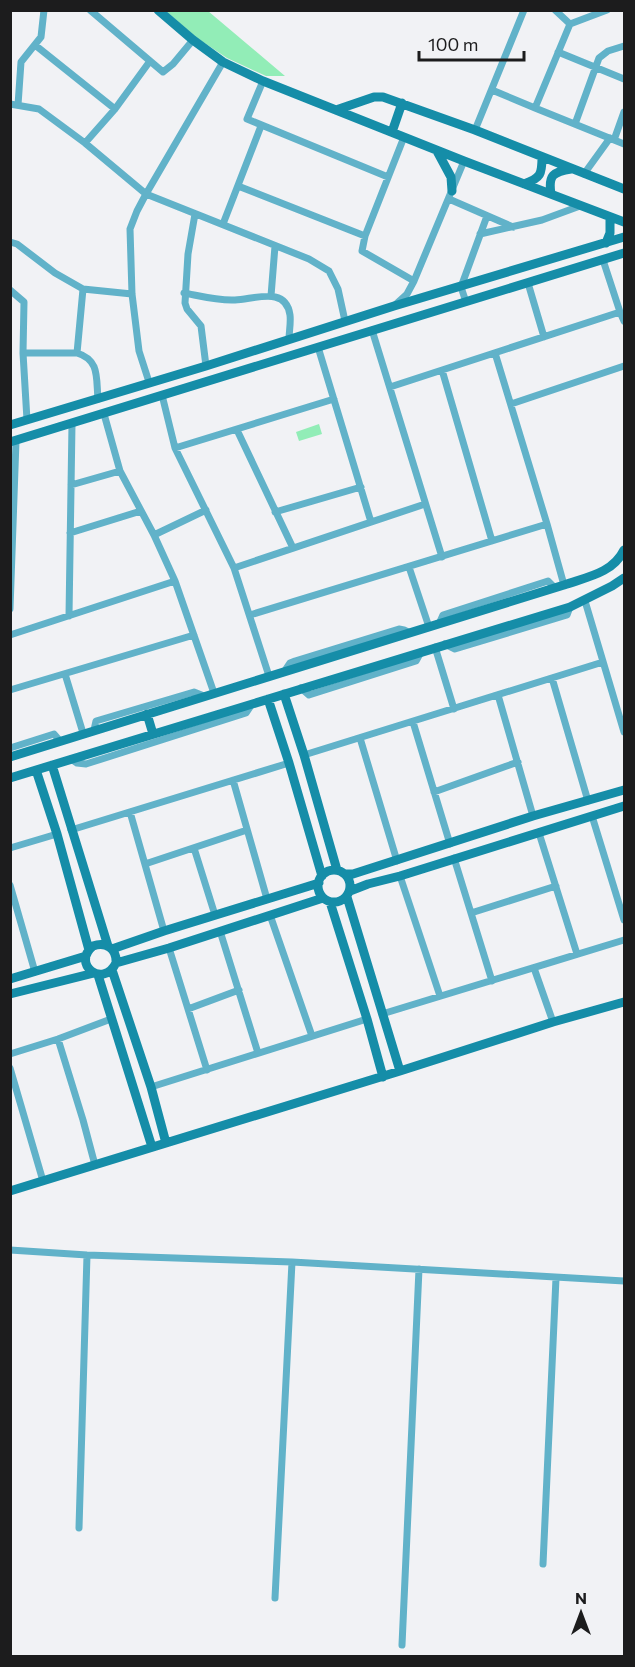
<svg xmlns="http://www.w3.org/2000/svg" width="635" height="1667" font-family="Commissioner,sans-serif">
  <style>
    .green { fill: #92edb7 }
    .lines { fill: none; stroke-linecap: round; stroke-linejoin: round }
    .street { stroke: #61b2c9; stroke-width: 7 }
    .secondary { stroke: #158da8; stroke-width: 9 }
  </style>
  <rect width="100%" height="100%" fill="#f1f2f5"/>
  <path class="green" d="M166 11H208L285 76H266L227 58 197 38Z
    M319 424 322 434 299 441 296 432Z"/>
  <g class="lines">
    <path class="street" d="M90 10 163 72 173 64 193 40
      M555 10 570 24
      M35 45 115 109
      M558 52 624 79
      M263 81 247 119 388 177
      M492 90 535 108 624 144
      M10 104 39 109 85 143 146 194 309 259 329 271 338 289 345 321
      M18 105 21 62 41 37 44 10
      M535 108 570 24 607 10
      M575 124 599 58 608 51 624 46
      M475 130 524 10
      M404 137 365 236 362 251 414 281
      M614 140 624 112
      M85 143 115 109 150 61
      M584 174 610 138
      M238 186 365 236
      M449 199 513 227
      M195 214 188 254 185 303 187 309 201 326 206 366
      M223 224 261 126
      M480 234 542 220 580 206
      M10 242 17 244 55 273 83 289 132 294
      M603 260 620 312 624 321
      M528 283 544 337
      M83 289 77 353C100 360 96 378 98 399
      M10 290 24 302 23 353 27 420
      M184 293C200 296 219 301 235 300 255 299 286 286 290 315 291 323 289 332 289 339
      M271 296 275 246
      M466 302 461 287 487 216
      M396 304 407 294 414 281 464 161
      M372 330 442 557
      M318 347 371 522
      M23 353H77
      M495 353 547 524 564 585
      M442 370 492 541
      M149 382 139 351 132 294 130 229 137 211 146 194 223 62
      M390 387 620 312
      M162 395 175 448 234 568 269 676
      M511 404 624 366
      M104 414 120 471 154 535 175 581 214 693
      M237 430 293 548
      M175 448 334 399
      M71 485 120 471
      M275 512 361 487
      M70 533 141 511
      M154 535 206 510
      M409 567 429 627
      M234 568 425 504
      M585 601 624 732
      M10 609 16 441
      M250 615 547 524
      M69 616 72 424
      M439 624 443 615 548 581 555 588
      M10 635 175 581
      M445 644 455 649 567 615 570 607
      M435 647 454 709
      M284 672 290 663 295 661 399 629 404 630 410 633
      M65 674 83 733
      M552 678 588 801
      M301 688 309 695 416 661 421 652
      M10 690 194 635
      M498 695 533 816
      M413 722 450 844
      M94 730 96 721 194 692 204 696
      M360 738 397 861
      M10 748 54 734 60 741
      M304 755 603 662
      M71 759 77 763 86 764 246 713 252 704
      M233 780 267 899
      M434 792 518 762
      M130 812 164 931
      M592 816 624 920
      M71 830 289 763
      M539 833 577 954
      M10 848 57 834
      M194 848 215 915
      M454 858 492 981
      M145 864 247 830
      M400 876 440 996
      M10 885 35 972
      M471 913 556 886
      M270 915 312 1036
      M220 931 258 1053
      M169 948 207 1070
      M534 968 553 1022
      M188 1009 239 990
      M382 1014 624 940
      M58 1039 83 1120 95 1165
      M10 1054 58 1039 111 1019
      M10 1068 43 1181
      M151 1087 367 1019
      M10 1250 87 1255 292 1262 624 1281
      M79 1528 87 1255
      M543 1564 556 1278
      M275 1598 292 1262
      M402 1645 419 1269"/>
    <path class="secondary" d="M158 10 193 40 223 62 263 81 464 161 624 222
      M336 110 374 97H383L475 130 624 189
      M392 132 402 103
      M437 151 451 177 452 191
      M524 184C541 178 542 174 542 157
      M551 194C548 175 553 172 571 169
      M606 243 610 233V217
      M10 425 206 366 394 306 624 237
      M10 442 624 253
      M284 694 304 755 337 870
      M268 699 289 763 322 876
      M147 714 153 734
      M10 757 564 585C587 577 613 573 624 550
      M52 765 108 946
      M36 770 57 834 89 950
      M10 778 570 607 612 586 624 578
      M318 886a16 16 0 1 1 32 0a16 16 0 1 1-32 0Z
      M345 874H353L533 816 624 790
      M350 891 368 884 400 876 624 806
      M347 897 400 1071
      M330 902 367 1019 383 1077
      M112 949 164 931 319 883
      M116 963C117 949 106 941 93 946 71 964 103 989 116 963L169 948 323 898
      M112 970 151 1087 166 1143
      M98 975 152 1147
      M10 979 86 956
      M10 994 94 973
      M10 1191 400 1071 553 1022 624 1002"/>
  </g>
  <rect width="635" height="1667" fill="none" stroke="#1c1c1d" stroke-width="24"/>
  <g transform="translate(581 1613)" stroke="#f1f2f5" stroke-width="4.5" paint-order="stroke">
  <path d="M0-4.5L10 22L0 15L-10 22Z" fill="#1c1c1d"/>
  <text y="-9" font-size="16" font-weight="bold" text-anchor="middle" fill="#1c1c1d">N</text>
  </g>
  <path d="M419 51v9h105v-9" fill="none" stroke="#1c1c1d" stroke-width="3"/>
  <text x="428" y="51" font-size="18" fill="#1c1c1d" stroke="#f1f2f5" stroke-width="4.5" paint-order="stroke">100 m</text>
</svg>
